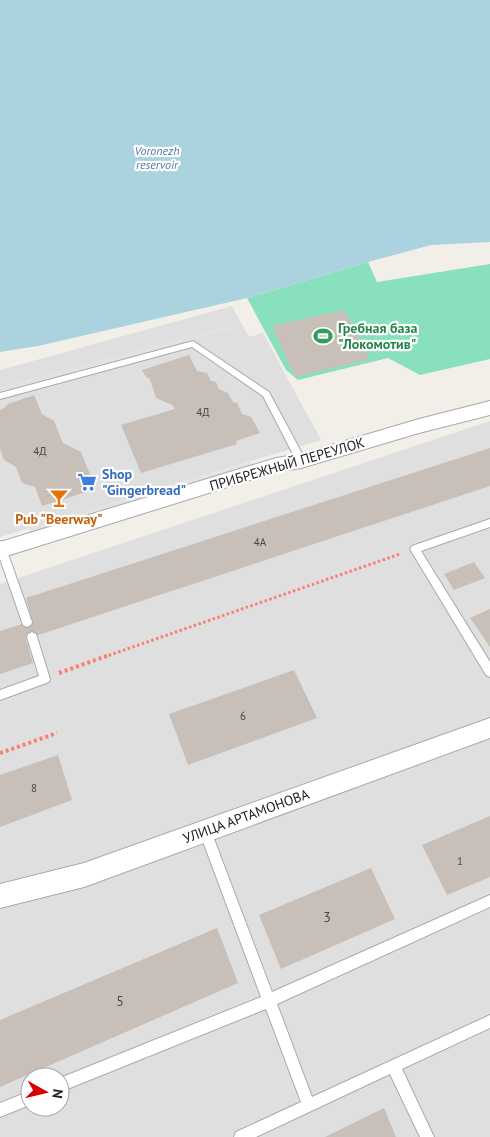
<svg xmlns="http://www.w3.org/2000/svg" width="490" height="1137" font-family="'PT Sans',sans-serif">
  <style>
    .residential { fill: #e0dfdf; fill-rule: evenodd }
    .pitch { fill: #88e0be }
    .parking { fill: #e2e2e2 }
    .water { fill: #aad3df }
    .building { fill: #c7bfb8 }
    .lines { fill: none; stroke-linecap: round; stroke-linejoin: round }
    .service-casing { stroke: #a9a9a9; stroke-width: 2 }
    .minor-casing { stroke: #a9a9a9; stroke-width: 2 }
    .path-far1 { stroke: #fa8072; stroke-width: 3; stroke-dasharray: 2.5 2.5; stroke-linecap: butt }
    .path { stroke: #fa8072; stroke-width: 4; stroke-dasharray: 3 3; stroke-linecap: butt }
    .service { fill: #fff; fill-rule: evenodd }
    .minor { fill: #fff; fill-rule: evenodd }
    .labels { text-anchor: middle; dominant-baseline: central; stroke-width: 4.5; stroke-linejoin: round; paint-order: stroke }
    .number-label { font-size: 11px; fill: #4b4948 }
    .far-water-label { font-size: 12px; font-style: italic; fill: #4a7aab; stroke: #fff }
    .leisure-label { font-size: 14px; font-weight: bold; fill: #27864d; stroke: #fff; text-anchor: start }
    .street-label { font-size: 14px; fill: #222; stroke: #fff }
    .shop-label { font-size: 14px; font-weight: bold; fill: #366cbe; stroke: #fff; text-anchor: start }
    .food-label { font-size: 14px; font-weight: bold; fill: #c56008; stroke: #fff }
    .near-number-label { font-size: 14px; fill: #4b4948 }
  </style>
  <rect width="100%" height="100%" fill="#f2efe9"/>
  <path class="residential" d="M232 306 249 337 263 333 321 440 0 537V370Z
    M490 421V1137H0V584ZM30 1077H60V1107H30Z"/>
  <path class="pitch" d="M368 262 377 282 490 264V359L420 375 388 358 298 380 286 370 247 298Z"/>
  <path class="parking" d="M227 326 230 330 0 392V387Z
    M251 462 253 467 31 534 29 528Z"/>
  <path class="water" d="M0 0H490V242L431 245 368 262 247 298 38 346 0 352Z"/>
  <path class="building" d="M344 310 370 359 295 377 272 326Z
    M189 355 197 371 207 373 211 381 216 382 219 389 228 393 233 402 237 403 242 414 251 417 260 433 236 441 237 444 141 473 121 425 175 409 172 405 156 398 150 379 146 377 142 370Z
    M34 395 42 414 54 421 63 443 81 452 96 489 42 506 35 487 22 483 16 467 4 460 0 449V410L4 408 8 404Z
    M490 448V486L26 639 33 663 0 674V631L32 621 26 598Z
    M474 562 485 578 454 590 444 574Z
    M490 609V647L470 618Z
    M294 670 317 718 188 765 169 714Z
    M58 755 72 800 0 827V775Z
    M490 816V877L447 895 422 845Z
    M371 868 395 919 281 969 259 915Z
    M217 928 238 983 0 1087V1020Z
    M384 1108 396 1137H325Z"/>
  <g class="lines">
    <g class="service-casing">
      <path id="service" d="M193 341 269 392 306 461 304 464H298L263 396 192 347 0 399V393Z
        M490 519V527L421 551 490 662V677L486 675 410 549 412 546Z
        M0 541 3 542 5 545 32 622 31 625 27 627 23 625 22 622 0 559Z
        M32 632 36 634 37 637 50 679 49 682 0 700V690L39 676 27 637 28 634Z
        M205 825 209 827 211 831 272 992 490 895V907L277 1004 312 1097 490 1015V1028L402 1069 434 1137H420L390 1074 256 1137H234L236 1132 301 1102 266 1009 60 1092V1078L261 997 199 831 201 827Z
        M30 1091V1105L0 1117V1103Z"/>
    </g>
    <g class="minor-casing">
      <path id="minor" d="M490 401V415L419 433 301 468 276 472 0 558V542L276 458 301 454 419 419Z
        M490 718V738L84 887 0 908V884L84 863Z"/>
    </g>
    <path class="path-far1" d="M104 657 400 554"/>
    <path class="path" d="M59 673 107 656
      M0 753 57 733"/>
    <use href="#service" class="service"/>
    <use href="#minor" class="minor"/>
  </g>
  <defs>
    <g id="stadium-bare" transform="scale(1.5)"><path d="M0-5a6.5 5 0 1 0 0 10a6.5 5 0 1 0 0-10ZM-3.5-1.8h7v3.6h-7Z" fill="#2e9e5b" stroke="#fff" stroke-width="2.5" paint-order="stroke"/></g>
    <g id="supermarket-bare" transform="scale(1.5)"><path d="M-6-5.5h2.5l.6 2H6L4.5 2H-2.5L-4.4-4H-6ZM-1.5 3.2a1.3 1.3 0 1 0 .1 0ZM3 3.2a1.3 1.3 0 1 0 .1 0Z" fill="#3f7fe0" stroke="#fff" stroke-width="2.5" paint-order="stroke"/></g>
    <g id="bar-bare" transform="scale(1.5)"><path d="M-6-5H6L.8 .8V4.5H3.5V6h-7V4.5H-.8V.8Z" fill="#e8710a" stroke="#fff" stroke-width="2.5" paint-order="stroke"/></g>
  </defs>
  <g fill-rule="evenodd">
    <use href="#stadium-bare" x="323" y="336"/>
    <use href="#supermarket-bare" x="87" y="482"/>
    <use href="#bar-bare" x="59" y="498"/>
  </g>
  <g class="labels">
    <g class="number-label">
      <text x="203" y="412">4Д</text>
      <text x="40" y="451">4Д</text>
      <text x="260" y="542">4А</text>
      <text x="243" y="716">6</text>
      <text x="34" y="788">8</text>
      <text x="460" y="861">1</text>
    </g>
    <g class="far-water-label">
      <text x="157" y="150">Voronezh<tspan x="157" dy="14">reservoir</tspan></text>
    </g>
    <g class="leisure-label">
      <text x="338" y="328">Гребная база<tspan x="338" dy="16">"Локомотив"</tspan></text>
    </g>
    <g class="street-label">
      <text transform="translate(287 464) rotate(-16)">ПРИБРЕЖНЫЙ ПЕРЕУЛОК</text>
      <text transform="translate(246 816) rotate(-20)">УЛИЦА АРТАМОНОВА</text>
    </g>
    <g class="shop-label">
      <text x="102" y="474">Shop<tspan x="102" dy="16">"Gingerbread"</tspan></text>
    </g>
    <g class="food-label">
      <text x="59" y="519">Pub "Beerway"</text>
    </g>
    <g class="near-number-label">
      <text x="327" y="917">3</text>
      <text x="120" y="1001">5</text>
    </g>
  </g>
  <g transform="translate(45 1092) rotate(98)"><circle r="24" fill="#ffffff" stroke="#a7a7a7"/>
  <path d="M0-4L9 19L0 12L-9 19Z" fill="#d40000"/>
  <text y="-8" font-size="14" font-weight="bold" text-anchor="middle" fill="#222222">N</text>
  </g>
</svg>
